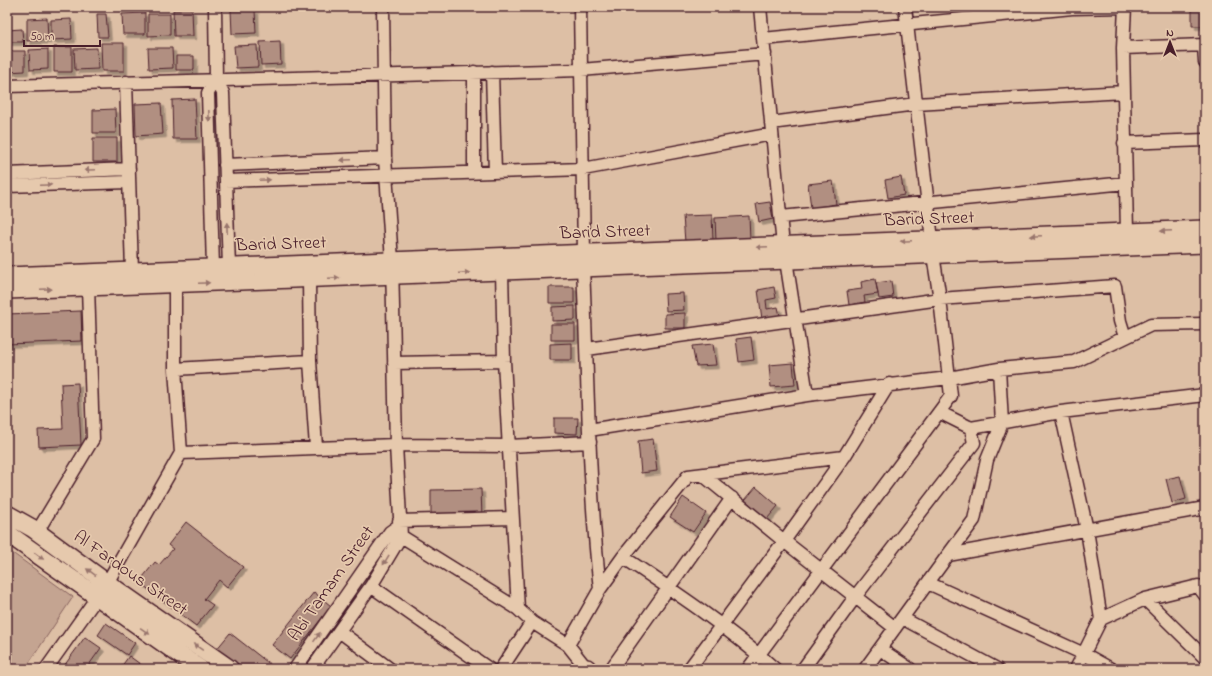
<svg xmlns="http://www.w3.org/2000/svg" width="1212" height="676" font-family="'Indie Flower',sans-serif">
  <style>
    .green { fill: #c4a491; stroke: #87625e }
    .building { fill: #b18f81; stroke: #4a1f2b; filter: url(#shadow) }
    .lines { fill: none; stroke-linecap: round; stroke-linejoin: round }
    .street-casing { stroke: #4a1f2b; stroke-width: 15 }
    .secondary-casing { stroke: #4a1f2b; stroke-width: 20 }
    .street { stroke: #e6c9ad; stroke-width: 12 }
    .secondary { stroke: #e6c9ad; stroke-width: 17 }
    .oneway { fill: #98746c }
    .labels { text-anchor: middle; dominant-baseline: central; stroke-width: 3.5; stroke-linejoin: round; paint-order: stroke }
    .street-label { font-size: 18px; fill: #4a1f2b; stroke: #e6c9ad }
  </style>
  <defs>
    <filter id="shadow"><feDropShadow dx="3.5" dy="3.5" stdDeviation="0" flood-color="#0004"/></filter>
  </defs>
  <rect width="100%" height="100%" fill="#ddbfa5"/>
  <filter id="ink" filterUnits="userSpaceOnUse"><feTurbulence type="fractalNoise" baseFrequency=".025" numOctaves="2"/><feDisplacementMap in="SourceGraphic" scale="8" xChannelSelector="R" yChannelSelector="G"/><feConvolveMatrix kernelMatrix="1 2 1 2 8 2 1 2 1" color-interpolation-filters="sRGB"/></filter>
  <g filter="url(#ink)">
    <path class="green" d="M7 549 73 597 25 669H7Z"/>
    <path class="building" d="M1192 7H1205V26H1192Z
      M173 10H192L193 36H174Z
      M231 10H255L256 33 232 34Z
      M145 13V34H123L122 14Z
      M97 14H106L108 37H98Z
      M148 14H170V35L148 36Z
      M47 18 48 40 27 41V19Z
      M71 19 72 39 51 40V20Z
      M22 29 23 42H7V30Z
      M280 41 281 64 261 65 260 42Z
      M101 43H124V71H102Z
      M257 45 258 67 236 68 234 46Z
      M54 47H72V72H54Z
      M97 48 98 69 75 70 74 49Z
      M148 48H172L173 68 149 69Z
      M48 49V69L30 70 29 50Z
      M7 51H25V71L7 72Z
      M176 56H194V70H176Z
      M195 99 197 139H173L172 100Z
      M161 103 163 134 136 136 135 104Z
      M115 109 116 133H93V110Z
      M93 138H117V162H93Z
      M901 177 904 195 888 198 885 180Z
      M833 181 836 204 811 208 808 184Z
      M770 202 773 219 759 222 756 204Z
      M712 215 713 240 685 242 683 216Z
      M749 216 750 239 716 241 715 218Z
      M875 279 878 294 864 296 865 302 849 305 847 291 862 289 861 282Z
      M891 281 893 297 879 299 876 283Z
      M549 287H574V303H549Z
      M774 287 776 298 766 300 767 309 778 307 780 316 762 319 758 290Z
      M683 293 684 310 666 311 665 294Z
      M575 306V320L552 321V307Z
      M81 311 82 341 7 344V314Z
      M685 313V328H665V314Z
      M551 324H575V340H551Z
      M751 337 754 360 739 362 736 339Z
      M572 343V360H550V344Z
      M713 344 716 365 696 366 692 346Z
      M793 363 795 385 771 387 769 365Z
      M78 383 81 445 39 447 38 430 63 429 61 384Z
      M554 418H578L577 434 554 433Z
      M653 439 657 471 641 473 638 441Z
      M1180 476 1186 499 1172 503 1166 479Z
      M756 487 778 506 767 519 745 500Z
      M481 489 482 517 431 519V490Z
      M683 497 706 513 693 532 670 517Z
      M186 522 243 567 227 587 219 580 204 599 213 605 196 626 139 582 155 562 159 565 173 549 168 545Z
      M314 592 331 606 290 659 272 645Z
      M106 623 135 643 127 655 98 635Z
      M230 633 276 669H241L216 650Z
      M85 637 101 648 86 669H69L64 666Z
      M129 656 147 669H123L121 667Z"/>
    <g class="lines">
      <g class="street-casing">
        <path id="street" d="M215 7 216 79 223 93 229 267
          M580 7 584 253 583 268C588 375 588 482 600 589
          M760 7 783 246
          M905 7 932 240
          M1125 7 1123 48 1127 232 1126 240
          M763 39 1072 8 1125 7
          M1204 45 1205 62
          M1123 48 1205 45
          M474 72V172
          M492 72 495 172
          M126 82 132 271
          M7 86 581 70 765 54
          M771 123 916 104 1124 92
          M1124 143 1205 140
          M225 165 385 158
          M7 174 129 169
          M226 181 583 169 772 134
          M7 186 129 182
          M781 217 1126 183
          M786 260 807 395
          M213 268 208 93 216 79
          M502 271 504 361 518 609
          M309 279 310 361 316 447
          M587 349 940 299 1115 286 1120 321 1125 337
          M394 363 504 361
          M175 369 310 361
          M939 412 971 428 1061 412 1205 395
          M1061 412 1087 530 1101 619
          M589 430 807 395 949 378 999 369 1074 362 1151 325 1205 324
          M181 453 396 445 509 446 590 442
          M703 475 784 541 895 628
          M399 521 512 518
          M37 532 93 439 88 287
          M390 532 401 536 518 609 532 622 568 645 587 669
          M948 555 974 520 987 460 1002 423 999 369
          M623 557C675 592 728 627 775 669
          M928 583 1084 654 1111 669
          M371 586 489 669
          M1145 599 1198 586 1205 595
          M902 618 997 669
          M339 631 390 669
          M568 645 600 589 623 557 688 476 844 457
          M880 649 910 669
          M46 669 107 583 181 453 175 369V284L173 276
          M295 669 390 532 397 527
          M312 669 371 586 401 536 396 445 392 261 385 158 383 7
          M501 669 532 622
          M611 669 732 498
          M689 669 784 541 844 457 889 384
          M748 669 951 396 940 299 933 255
          M803 669 855 597 974 443 971 428
          M865 669 948 555 1205 508
          M1076 669 1101 619 1145 599 1205 658"/>
      </g>
      <g class="secondary-casing">
        <path id="secondary" d="M7 276 1205 229
          M7 290 1205 244
          M7 514 32 528 107 583 230 669
          M7 533 200 669
          M586 669 587 668"/>
      </g>
      <use href="#street" class="street"/>
      <use href="#secondary" class="secondary"/>
    </g>
    <defs><path id="oneway-solid" d="M-6-.8H1V-3.2L6.5 0L1 3.2V.8H-6Z"/></defs>
    <g class="oneway">
      <use href="#oneway-solid" transform="translate(209 116) rotate(88)"/>
      <use href="#oneway-solid" transform="translate(346 160) rotate(178)"/>
      <use href="#oneway-solid" transform="translate(90 170) rotate(178)"/>
      <use href="#oneway-solid" transform="translate(265 180) rotate(-2)"/>
      <use href="#oneway-solid" transform="translate(46 185) rotate(-2)"/>
      <use href="#oneway-solid" transform="translate(227 228) rotate(-92)"/>
      <use href="#oneway-solid" transform="translate(1166 231) rotate(178)"/>
      <use href="#oneway-solid" transform="translate(1036 236) rotate(178)"/>
      <use href="#oneway-solid" transform="translate(906 241) rotate(178)"/>
      <use href="#oneway-solid" transform="translate(762 247) rotate(178)"/>
      <use href="#oneway-solid" transform="translate(464 273) rotate(-2)"/>
      <use href="#oneway-solid" transform="translate(334 278) rotate(-2)"/>
      <use href="#oneway-solid" transform="translate(204 283) rotate(-2)"/>
      <use href="#oneway-solid" transform="translate(46 289) rotate(-2)"/>
      <use href="#oneway-solid" transform="translate(39 556) rotate(36)"/>
      <use href="#oneway-solid" transform="translate(386 560) rotate(121)"/>
      <use href="#oneway-solid" transform="translate(91 572) rotate(-144)"/>
      <use href="#oneway-solid" transform="translate(145 631) rotate(35)"/>
      <use href="#oneway-solid" transform="translate(317 637) rotate(-55)"/>
      <use href="#oneway-solid" transform="translate(198 647) rotate(-145)"/>
    </g>
  </g>
  <g class="labels">
    <g class="street-label">
      <text transform="translate(929 220) rotate(-2)">Barid Street</text>
      <text transform="translate(605 233) rotate(-2)">Barid Street</text>
      <text transform="translate(281 245) rotate(-2)">Barid Street</text>
      <text transform="translate(130 574) rotate(35)">Al Fardous Street</text>
      <text transform="translate(332 584) rotate(-55)">Abi Tamam Street</text>
    </g>
  </g>
  <rect width="1212" height="676" fill="none" stroke="#e6c9ad" stroke-width="24"/>
  <rect x="12" y="12" width="1188" height="652" fill="none" stroke="#4a1f2b" stroke-width="1.5" filter="url(#ink)"/>
  <g transform="translate(1170 42)" stroke="#e6c9ad" stroke-width="3" paint-order="stroke">
  <path d="M0-3L7 15L0 10L-7 15Z" fill="#4a1f2b"/>
  <text y="-6" font-size="11" font-weight="bold" text-anchor="middle" fill="#4a1f2b">N</text>
  </g>
  <path d="M24 40v6h76v-6" fill="none" stroke="#4a1f2b" stroke-width="2"/>
  <text x="30" y="40" font-size="12" fill="#4a1f2b" stroke="#e6c9ad" stroke-width="3" paint-order="stroke">50 m</text>
</svg>
